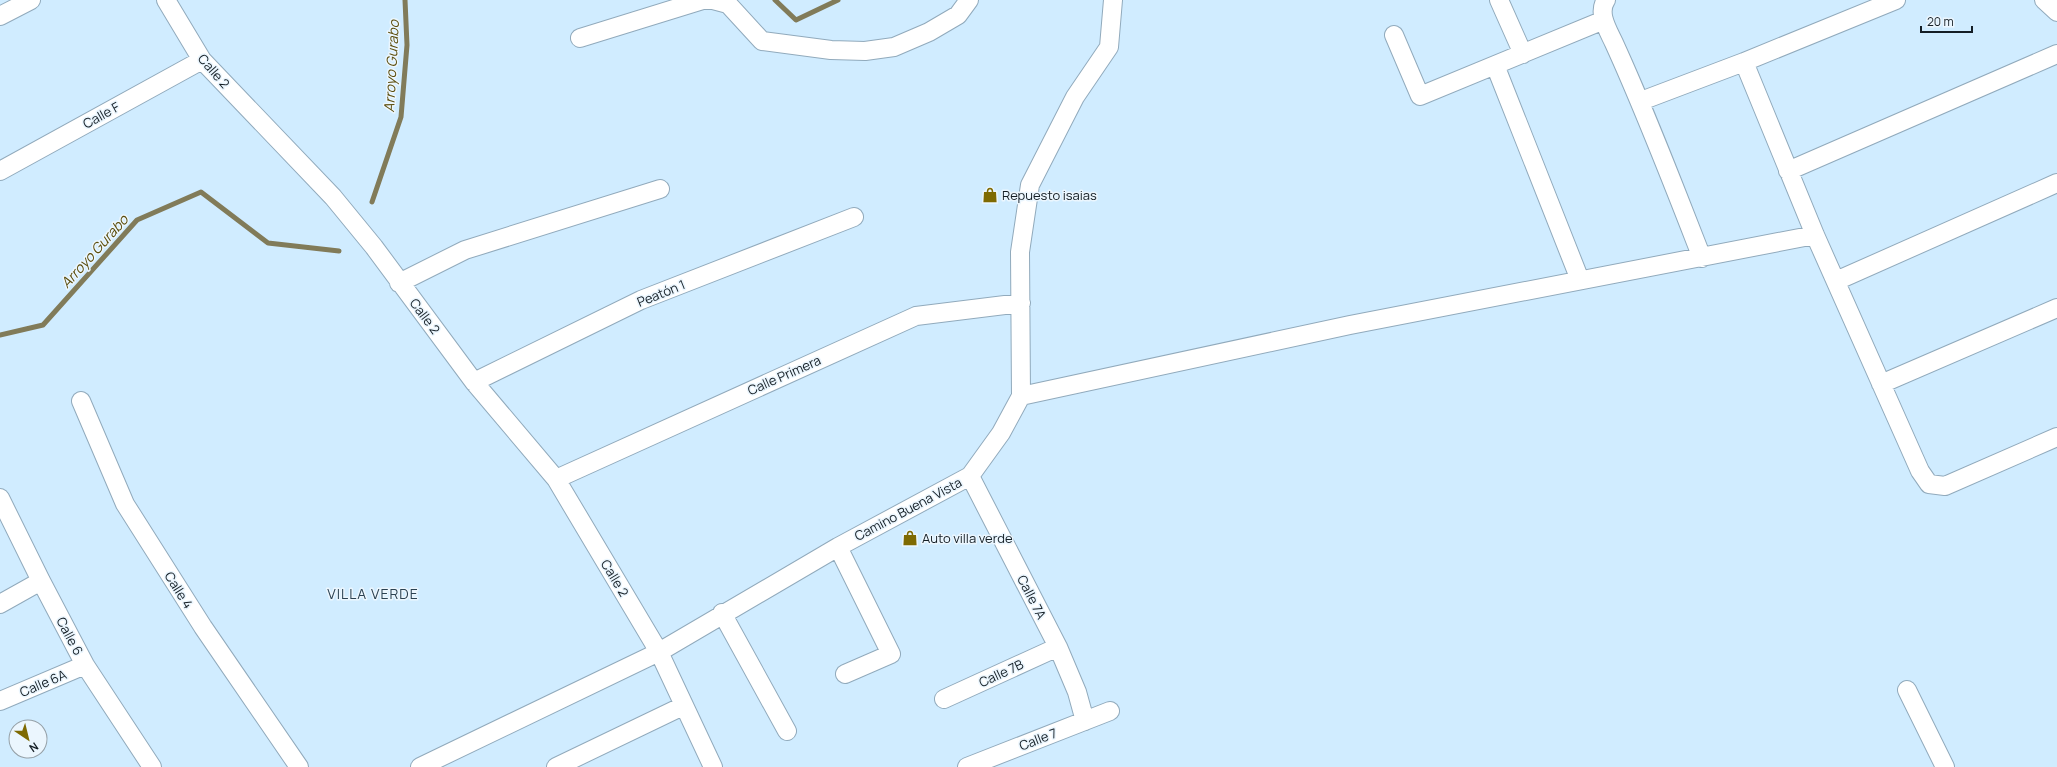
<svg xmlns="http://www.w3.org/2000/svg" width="2057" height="767" font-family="Manrope,sans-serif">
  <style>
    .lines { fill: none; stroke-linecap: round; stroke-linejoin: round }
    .stream { stroke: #817b59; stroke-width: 5 }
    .minor-casing { stroke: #91aabc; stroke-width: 20 }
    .minor { stroke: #fff; stroke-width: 18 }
    .labels { text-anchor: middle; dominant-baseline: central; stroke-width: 3; stroke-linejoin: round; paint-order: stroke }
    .street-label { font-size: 13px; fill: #141e25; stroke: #ebf6fe }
    .poi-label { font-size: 13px; fill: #141e25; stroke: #ebf6fe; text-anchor: start }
    .water-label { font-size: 14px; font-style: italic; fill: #5b4d0c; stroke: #ebf6fe }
    .neighbourhood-label { font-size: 14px; letter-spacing: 1px; fill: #2b4252; stroke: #ebf6fe }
  </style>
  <rect width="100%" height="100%" fill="#d0ecff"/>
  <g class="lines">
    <path class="stream" d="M775 0 796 20 838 0
      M372 202 401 117 407 45 405 0
      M0 335 43 325 137 220 201 192 268 243 339 251"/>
    <g class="minor-casing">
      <path id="minor" d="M166 0 202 60 333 197 374 247 474 382 556 479 659 652 713 767
        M1499 0 1523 54
        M1606 0C1597 13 1608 30 1614 43 1646 113 1674 186 1702 258
        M2044 0 2057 12
        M0 16 31 0
        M1394 35 1420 96 1604 20
        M580 38 703 0H713L728 4 762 41 831 50 865 51 894 47 929 32 958 15 969 0
        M1744 62 1815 235 1920 471 1929 484 1945 486 2057 437
        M1495 65 1580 280
        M1641 101 1744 62 1896 0
        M0 171 202 60
        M1788 171 2057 54
        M1836 281 2057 183
        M399 283 465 250 660 189
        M474 382 641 300 854 217
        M1881 384 2057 308
        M1021 396 1350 325 1815 235
        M81 401 125 504 203 627 299 767
        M970 476 1058 647 1077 692 1085 721
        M556 479 916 316 1021 303
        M0 498 41 581 85 665 152 767
        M838 547 891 654 845 674
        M0 604 41 581
        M722 613 787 731
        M1907 690 1945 767
        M944 699 1058 647
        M0 701 85 665
        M420 767 659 652 838 547 970 476 1001 433 1021 396 1020 252 1030 185 1075 97 1109 47 1113 0
        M556 767 683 706
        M967 767 1110 711"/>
    </g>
    <use href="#minor" class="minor"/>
  </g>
  <defs>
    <g id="shop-bare" transform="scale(1.2)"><path d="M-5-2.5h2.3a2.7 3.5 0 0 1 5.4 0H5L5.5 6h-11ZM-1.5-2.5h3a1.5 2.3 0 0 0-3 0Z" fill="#7e6a02" stroke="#ebf6fe" stroke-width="2.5" paint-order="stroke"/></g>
  </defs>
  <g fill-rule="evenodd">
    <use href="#shop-bare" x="990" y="195"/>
    <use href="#shop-bare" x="910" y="538"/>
  </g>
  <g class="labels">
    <g class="street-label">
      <text transform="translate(214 71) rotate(49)">Calle 2</text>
      <text transform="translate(101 115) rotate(-29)">Calle F</text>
      <text transform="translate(661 293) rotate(-22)">Peatón 1</text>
      <text transform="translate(425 316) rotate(53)">Calle 2</text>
      <text transform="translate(784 375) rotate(-24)">Calle Primera</text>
      <text transform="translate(908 509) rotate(-28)">Camino Buena Vista</text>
      <text transform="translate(615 578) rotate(59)">Calle 2</text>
      <text transform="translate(179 590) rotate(58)">Calle 4</text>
      <text transform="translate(1032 597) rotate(63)">Calle 7A</text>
      <text transform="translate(70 636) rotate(62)">Calle 6</text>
      <text transform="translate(1001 673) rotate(-25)">Calle 7B</text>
      <text transform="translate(43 683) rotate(-23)">Calle 6A</text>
      <text transform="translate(1038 739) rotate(-21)">Calle 7</text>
    </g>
    <g class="poi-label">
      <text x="1002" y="195">Repuesto isaias</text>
      <text x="922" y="538">Auto villa verde</text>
    </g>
    <g class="water-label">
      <text transform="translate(391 66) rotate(-87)">Arroyo Gurabo</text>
      <text transform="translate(94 251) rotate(-48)">Arroyo Gurabo</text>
    </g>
    <g class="neighbourhood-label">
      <text x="373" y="593">VILLA VERDE</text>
    </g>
  </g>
  <g transform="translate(28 739) rotate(145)"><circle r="19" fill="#ebf6fe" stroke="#95a0a7"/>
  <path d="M0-3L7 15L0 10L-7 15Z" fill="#7e6a02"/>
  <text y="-6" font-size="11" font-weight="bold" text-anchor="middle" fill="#141e25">N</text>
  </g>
  <path d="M1921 26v6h51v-6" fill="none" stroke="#141e25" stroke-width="2"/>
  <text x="1927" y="26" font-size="12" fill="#141e25" stroke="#ebf6fe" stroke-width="3" paint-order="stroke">20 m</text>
</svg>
